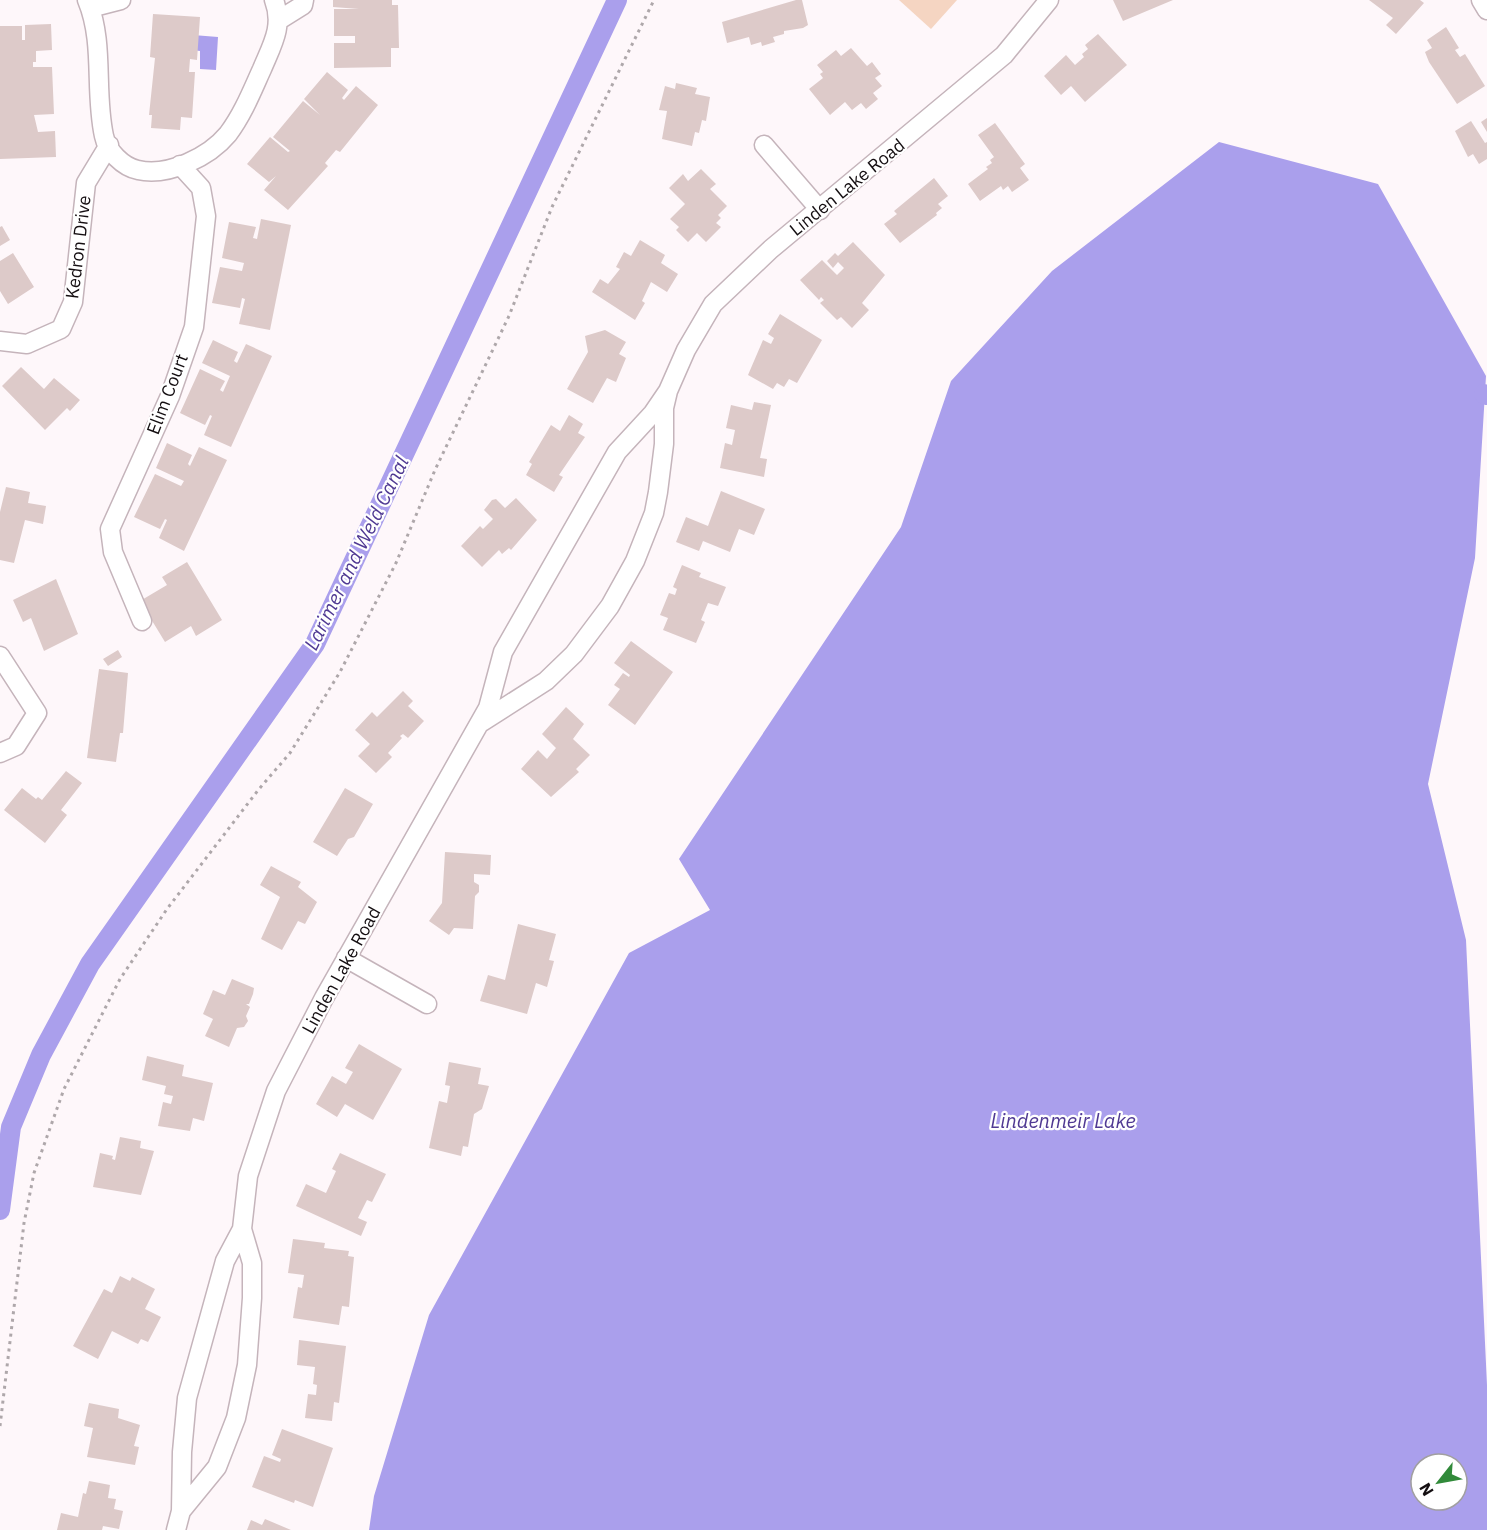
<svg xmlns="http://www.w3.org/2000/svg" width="1487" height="1530" font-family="'IBM Plex Sans',sans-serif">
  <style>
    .green { fill: #f5d5c2 }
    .water { fill: #aa9fec; fill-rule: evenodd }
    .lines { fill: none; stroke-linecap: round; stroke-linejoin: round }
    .canal { stroke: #aa9fec; stroke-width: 20 }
    .building { fill: #ddcac9 }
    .street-casing { stroke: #c5b4bb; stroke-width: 21 }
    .path { stroke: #aea7aa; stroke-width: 3; stroke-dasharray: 3 4.5; stroke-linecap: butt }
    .street { stroke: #fff; stroke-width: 18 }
    .labels { text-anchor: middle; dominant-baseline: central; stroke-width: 4.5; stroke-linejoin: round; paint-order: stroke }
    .street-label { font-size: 18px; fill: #140e11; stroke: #fff }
    .water-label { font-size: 20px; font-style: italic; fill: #503a93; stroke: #fff }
  </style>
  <rect width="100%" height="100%" fill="#fef7fa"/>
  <path class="green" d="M899 0H957L931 29Z"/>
  <path class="water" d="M193 35 218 37 216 70 200 69V51L192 50Z
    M1219 142 1378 184 1486 376 1475 558 1428 784 1466 940 1487 1385V1530H369L374 1496 429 1315 629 953 710 910 679 859 901 527 951 381 1052 271ZM1421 1464H1457V1500H1421Z"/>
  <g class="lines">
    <path class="canal" d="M1484 394 1487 395
      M0 1210 11 1127 41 1055 90 964 315 644 617 0"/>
  </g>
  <path class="building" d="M333 0H392V5H398L399 48H391V67L334 68V43H355V36H334V9H359L333 7Z
    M796 0H802L808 25 803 28 784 31V34L773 37 775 42 762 46 761 42 751 45 749 37 727 43 722 22Z
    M1113 0H1173L1123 21Z
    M1369 0H1420L1424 3 1396 34 1386 25 1393 18Z
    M153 14 200 17 197 60 190 59 189 72H195L192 118 181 117 180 130 151 128 152 115H149L155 58 150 57Z
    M51 24 52 50 36 51V62H33V67H52L54 114 34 115 38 132 55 131 56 157 0 159V26H22V40H25V25Z
    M1446 27 1459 48 1455 50 1460 57 1465 54 1485 86 1457 104 1429 62 1425 52 1432 48 1427 40Z
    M1098 34 1127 65 1085 102 1071 86 1061 95 1044 76 1066 55 1075 65 1084 57 1082 54 1088 49 1085 45Z
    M851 48 867 66 872 62 881 74 875 78 882 86 873 93 878 99 866 109 861 103 852 110 845 102 830 115 809 89 823 78 820 74 823 72 817 65 836 50 841 56Z
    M327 72 348 90 342 98 344 100 356 86 378 105 340 152 336 150 325 163 328 166 288 210 264 190 276 176 269 182 247 164 270 137 288 152 290 151 273 137 303 101 320 115 304 99Z
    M676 83 697 88 695 94 710 97 706 121 702 120 699 133 695 132 692 146 662 139 667 111 659 110 665 86 675 89Z
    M1487 118V132L1481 122Z
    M1471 121 1485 143 1487 142V159L1479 164 1473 154 1468 157 1455 131Z
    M995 123 1025 164 1020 168 1029 180 1012 192 1008 186 1003 190 1001 186 980 201 968 184 988 169 986 167 992 163 990 160 994 157 978 135Z
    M701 169 716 184 710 189 727 206 718 215 721 218 716 223 721 227 706 242 697 233 688 242 676 230 679 227 670 219 685 204 669 188 683 174 688 181Z
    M934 178 948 196 938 204 942 208 936 213 937 215 900 243 884 224 897 214 894 211Z
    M261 219 291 225 270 330 239 324 245 299 242 298 240 308 212 303 220 267 242 271 244 263 222 258 229 222 256 227 253 238 257 239Z
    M2 226 10 240 0 246V227Z
    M640 240 665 255 661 263 678 274 667 292 651 282 642 301 645 303 635 320 592 292 600 279 608 284 620 269 616 267 624 252 631 256Z
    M853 242 885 275 862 303 869 310 852 328 841 317 837 320 820 303 824 300 821 297 819 300 800 280 822 260 837 275 844 268 838 262 833 268 827 261 835 253 838 256Z
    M13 253 34 287 8 304 0 291V261Z
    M780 314 822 340 797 383 789 379 784 387 777 383 773 389 748 375 763 340 771 344 774 338 768 334Z
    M605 330 626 342 619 354 626 358 616 382 607 378 593 403 567 389 588 352 585 336Z
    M213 340 238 352 234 361 237 363 246 344 272 356 231 447 204 435 212 416 210 415 205 425 180 413 200 369 225 381 220 390 223 392 230 376 202 363Z
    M21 367 44 389 54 378 80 400 70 411 67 408 45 430 2 386Z
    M754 402 771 405 760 458 767 459 764 477 720 468 725 443 732 445 735 430 726 428 731 405 752 410Z
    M569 415 583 424 578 433 585 437 559 475 563 477 554 492 526 475 532 464 529 462 551 425 560 431Z
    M167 443 192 455 188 464 190 466 199 447 227 460 184 551 159 538 167 520 165 519 160 529 134 517 155 474 181 486 184 481 156 468Z
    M6 487 30 492 28 503 46 506 43 524 25 520 14 563 0 560V512Z
    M721 491 765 509 754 535 739 529 730 552 703 541 699 551 676 542 686 517 708 526Z
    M516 498 537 520 511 550 509 548 502 554 499 550 482 567 461 546 480 526 483 529 493 519 484 510 492 500 496 499 505 508Z
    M187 562 222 620 196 636 191 626 165 642 140 601 167 585 162 577Z
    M682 565 701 573 699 577 726 587 718 606 708 603 701 620 705 622 696 643 663 630 668 618 660 615 669 593 675 595 677 589 673 587Z
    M56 579 78 634 44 651 31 618 23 622 13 600Z
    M631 641 673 672 635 725 608 705 620 689 614 685 623 673 629 677 630 675 614 663Z
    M118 650 122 657 108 666 103 659Z
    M99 669 128 673 123 733H120L116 762 87 758Z
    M403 691 413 701 408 706 424 721 408 738 403 734 400 736 402 738 388 753 392 757 376 773 358 756 370 744 355 730 372 712 377 717Z
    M566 707 584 724 573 739 590 755 576 769 579 772 551 797 521 769 538 750 547 759 556 748 542 734Z
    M66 771 82 783 61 810 67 815 45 843 4 810 22 788 36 799 38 797 42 800Z
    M345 788 373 804 354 837 348 839 337 856 313 842Z
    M445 852 491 855 490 875 474 874V882L479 885V892L475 896 473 929 454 928 449 935 429 921 442 903Z
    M271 866 301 882 298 887 317 902 305 924 298 921 282 950 261 939 280 897 260 885Z
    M518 924 556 934 549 960 554 961 547 987 536 983 527 1014 480 1001 488 975 505 980Z
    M232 979 254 988 253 994 249 1004H246L250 1007 246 1016 248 1021 244 1027 237 1028 229 1047 205 1036 213 1019 203 1014 213 990 225 995Z
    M359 1044 402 1069 373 1120 345 1104 337 1117 316 1104 332 1076 346 1084 353 1072 345 1068Z
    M147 1056 184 1065 182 1076 213 1083 204 1121 193 1118 190 1131 158 1126 163 1102 171 1104 173 1096 164 1094 166 1086 142 1080Z
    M449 1062 481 1068 478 1084 489 1086 482 1109 474 1114 468 1147 463 1146 461 1156 429 1148 439 1101 447 1103 450 1086 445 1085Z
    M120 1137 141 1141 140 1148 154 1151 141 1195 93 1187 100 1153 113 1156 112 1159 115 1160Z
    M340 1153 386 1174 372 1202 367 1200 358 1218 367 1222 361 1236 296 1206 306 1184 326 1193 336 1171 332 1169Z
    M293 1239 325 1243 324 1248 349 1251 348 1256 354 1257 349 1307 342 1306 339 1325 293 1318 298 1287 302 1288 304 1275 288 1273Z
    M120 1276 130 1281 132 1277 155 1289 145 1309 161 1317 148 1342 141 1339 138 1344 112 1331 98 1359 73 1346 104 1289 112 1293Z
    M299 1340 346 1346 339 1403 334 1402 332 1421 305 1418 308 1394 316 1395 317 1385 313 1384 315 1367 297 1365Z
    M89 1403 119 1409 118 1418 140 1425 134 1446 139 1447 135 1465 87 1457 93 1428 84 1426Z
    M282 1429 333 1448 313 1507 295 1500 294 1503 252 1487 264 1456 280 1462 281 1459 272 1455Z
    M89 1481 110 1485 108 1498 116 1499 114 1509 123 1511 119 1529 103 1526 102 1530H57L61 1513 78 1517 83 1493 86 1494Z
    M265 1519 291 1530H247L251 1520 262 1525Z"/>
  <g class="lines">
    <g class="street-casing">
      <path id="street" d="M87 0C105 43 94 91 104 136 107 151 123 167 138 170 168 177 209 157 228 134 243 114 252 91 262 69 272 45 284 26 274 0
        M1481 0 1487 10
        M90 8 121 0
        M279 20 303 5 304 0
        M764 145 820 210
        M0 341 27 344 61 329 73 302 86 183 109 145
        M142 621 113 552 110 529 170 396 194 327 206 216 201 188 180 165
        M0 656 37 713 16 746 0 753
        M482 722 546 681 574 654 610 606 635 561 654 513 658 492 664 444V408L668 391 686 350 713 304 771 249 1004 55 1049 0
        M346 958 427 1004
        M242 1229 225 1261 187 1398 182 1452 181 1511 217 1467 236 1418 247 1365 252 1298V1263L242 1229 248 1176 276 1091 324 998 488 708 503 652 617 452 653 413 668 391
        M176 1530 181 1511"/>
    </g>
    <path class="path" d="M0 1426 24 1223 34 1173 64 1089 120 979 167 909 259 789 290 753 340 672 396 563 435 470 509 316 552 207 654 0"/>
    <use href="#street" class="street"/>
  </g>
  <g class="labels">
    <g class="street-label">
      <text transform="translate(847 187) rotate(-39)">Linden Lake Road</text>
      <text transform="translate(78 247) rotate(-83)">Kedron Drive</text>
      <text transform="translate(167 394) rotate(-69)">Elim Court</text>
      <text transform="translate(341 970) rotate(-61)">Linden Lake Road</text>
    </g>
    <g class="water-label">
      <text transform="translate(356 553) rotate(-64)">Larimer and Weld Canal</text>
      <text x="1063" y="1120">Lindenmeir Lake</text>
    </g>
  </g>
  <g transform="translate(1439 1482) rotate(239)"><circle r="28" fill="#ffffff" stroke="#a19fa0" stroke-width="1.5"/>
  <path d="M0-4.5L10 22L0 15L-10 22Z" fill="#318a3a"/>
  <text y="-9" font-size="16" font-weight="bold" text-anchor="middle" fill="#140e11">N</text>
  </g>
</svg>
